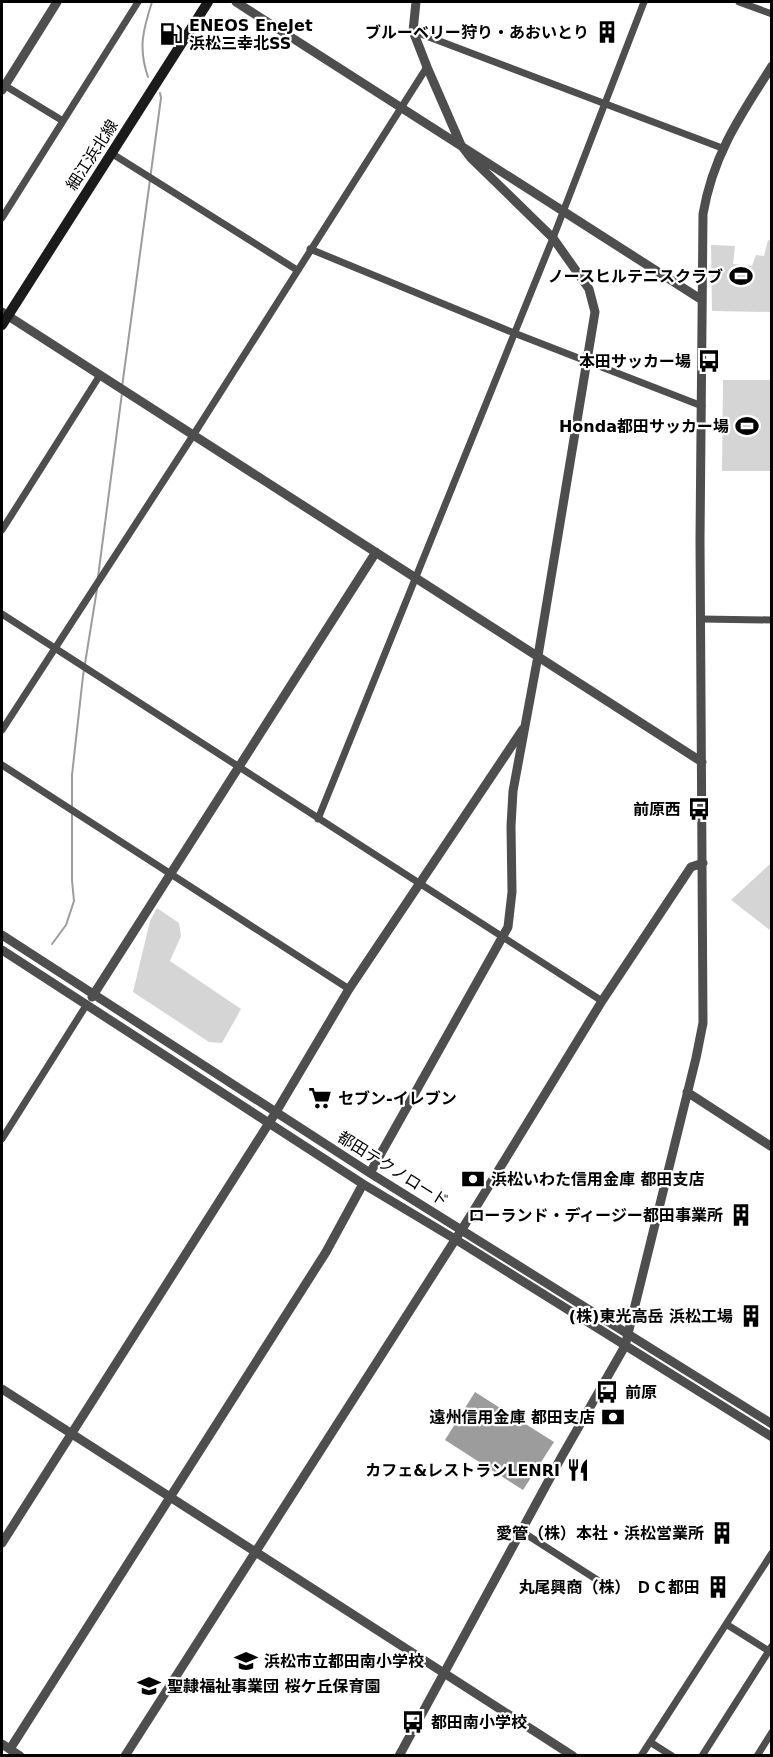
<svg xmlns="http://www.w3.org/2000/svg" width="773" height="1757" font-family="'DejaVu Sans','Noto Sans JP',sans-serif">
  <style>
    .green { fill: #d5d5d5 }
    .water { fill: #9c9c9c }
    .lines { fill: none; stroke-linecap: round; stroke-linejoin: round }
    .stream { stroke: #9c9c9c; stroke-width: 2 }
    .minor { stroke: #4e4e4e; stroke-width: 7 }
    .tertiary { stroke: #4e4e4e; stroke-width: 9 }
    .secondary { stroke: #1b1b1b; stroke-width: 10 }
    .labels { text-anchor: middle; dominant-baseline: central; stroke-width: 4.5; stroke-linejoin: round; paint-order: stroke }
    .poi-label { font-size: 16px; font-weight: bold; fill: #000; stroke: #fff; text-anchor: end }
    .street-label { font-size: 16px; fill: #000; stroke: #fff }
  </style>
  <rect width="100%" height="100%" fill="#fff"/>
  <path class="green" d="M768 240 771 241V312L712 311 711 245 735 246 733 264 752 266 756 255 764 256Z
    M723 380H771V471H722Z
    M771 863V931L731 900Z
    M157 908 179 923 181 936 170 961 241 1009 222 1043 209 1042 133 992 150 921Z"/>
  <path class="water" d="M475 1392 554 1442 523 1490 445 1440Z"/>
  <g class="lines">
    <path class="stream" d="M148 77C138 48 143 30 152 2
      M122 387 161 98 160 93
      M98 577 122 393
      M72 806V775L83 676 97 589
      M52 944 66 925 74 901 72 880V812"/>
    <path class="minor" d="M739 2 772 14
      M413 31 722 148
      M4 85 63 121
      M111 153 297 270
      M2 218 138 2
      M310 249 514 333 702 406
      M2 530 100 375
      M2 614 602 1001
      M701 619 772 620
      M2 730 194 434 427 67
      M2 765 349 989
      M318 819 553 238 644 2
      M2 1139 87 1004
      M521 1531 616 1592
      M726 1624 772 1653
      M650 1742 672 1756
      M641 1756 772 1553
      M702 1756 772 1646
      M757 1756 772 1732"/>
    <path class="tertiary" d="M236 2 702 300
      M2 90 57 2
      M2 312 702 762
      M2 935 370 1173 772 1424
      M2 950 363 1184 455 1239 772 1437
      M92 997 376 552
      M687 1092 772 1147
      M370 1173 508 927 512 892 511 826 513 791 538 656 595 312 589 289 553 238 471 158 461 145 427 67 413 31 416 2
      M2 1389 573 1756
      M2 1543 276 1112 349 989 523 729
      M2 1744 20 1756
      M10 1749 326 1252 363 1184
      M125 1756 471 1215 602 1001 691 867 703 863
      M399 1756 562 1456 625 1346 696 1058 703 1023 700 540 703 214C713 155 740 116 772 66"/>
    <path class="secondary" d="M2 325 208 2"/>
  </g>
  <defs>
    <g id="building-bare" transform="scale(1.8)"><path d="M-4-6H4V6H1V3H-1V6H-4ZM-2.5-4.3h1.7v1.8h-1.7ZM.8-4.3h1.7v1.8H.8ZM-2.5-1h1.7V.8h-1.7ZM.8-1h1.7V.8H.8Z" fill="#000" stroke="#fff" stroke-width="2.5" paint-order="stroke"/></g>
    <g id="fuel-bare" transform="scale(1.8)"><path d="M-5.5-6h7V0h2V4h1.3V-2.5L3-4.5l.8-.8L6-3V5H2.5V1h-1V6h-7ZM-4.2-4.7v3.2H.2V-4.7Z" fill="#000" stroke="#fff" stroke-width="2.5" paint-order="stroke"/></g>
    <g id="stadium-bare" transform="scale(1.8)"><path d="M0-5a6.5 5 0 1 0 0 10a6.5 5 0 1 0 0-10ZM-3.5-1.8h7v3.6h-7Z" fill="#000" stroke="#fff" stroke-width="2.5" paint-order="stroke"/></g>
    <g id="bus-bare" transform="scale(1.8)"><path d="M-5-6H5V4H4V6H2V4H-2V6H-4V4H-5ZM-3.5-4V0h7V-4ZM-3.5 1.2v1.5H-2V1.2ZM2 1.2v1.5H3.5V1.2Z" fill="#000" stroke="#fff" stroke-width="2.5" paint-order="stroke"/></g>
    <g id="supermarket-bare" transform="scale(1.8)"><path d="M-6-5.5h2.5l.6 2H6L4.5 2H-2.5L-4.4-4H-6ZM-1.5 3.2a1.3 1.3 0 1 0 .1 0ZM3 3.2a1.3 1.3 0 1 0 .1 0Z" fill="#000" stroke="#fff" stroke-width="2.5" paint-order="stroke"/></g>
    <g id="bank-bare" transform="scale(1.8)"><path d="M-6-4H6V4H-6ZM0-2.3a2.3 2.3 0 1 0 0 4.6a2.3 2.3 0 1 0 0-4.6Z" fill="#000" stroke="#fff" stroke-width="2.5" paint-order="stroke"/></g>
    <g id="restaurant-bare" transform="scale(1.8)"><path d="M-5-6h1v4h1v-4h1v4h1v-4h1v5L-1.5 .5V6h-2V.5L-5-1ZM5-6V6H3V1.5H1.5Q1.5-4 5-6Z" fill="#000" stroke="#fff" stroke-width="2.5" paint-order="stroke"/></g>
    <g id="school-bare" transform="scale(1.8)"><path d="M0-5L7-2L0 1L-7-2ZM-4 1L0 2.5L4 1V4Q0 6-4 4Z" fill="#000" stroke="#fff" stroke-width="2.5" paint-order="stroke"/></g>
  </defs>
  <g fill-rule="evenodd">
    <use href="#building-bare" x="607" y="32"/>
    <use href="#fuel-bare" x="171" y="34"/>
    <use href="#stadium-bare" x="741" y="276"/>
    <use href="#bus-bare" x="709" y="361"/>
    <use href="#stadium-bare" x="747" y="426"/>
    <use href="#bus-bare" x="699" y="809"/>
    <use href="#supermarket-bare" x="320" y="1098"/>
    <use href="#bank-bare" x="473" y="1179"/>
    <use href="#building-bare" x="741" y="1215"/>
    <use href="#building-bare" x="751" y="1316"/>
    <use href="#bus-bare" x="607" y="1392"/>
    <use href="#bank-bare" x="613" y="1417"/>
    <use href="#restaurant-bare" x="578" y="1470"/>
    <use href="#building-bare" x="722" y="1533"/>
    <use href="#building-bare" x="718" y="1587"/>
    <use href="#school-bare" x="246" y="1661"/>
    <use href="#school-bare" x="149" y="1686"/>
    <use href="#bus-bare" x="413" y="1722"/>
  </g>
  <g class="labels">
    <g class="poi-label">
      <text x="189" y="25" text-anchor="start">ENEOS EneJet<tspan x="189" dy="18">浜松三幸北SS</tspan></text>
      <text x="589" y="32">ブルーベリー狩り・あおいとり</text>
      <text x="723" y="276">ノースヒルテニスクラブ</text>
      <text x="691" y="361">本田サッカー場</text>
      <text x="729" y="426">Honda都田サッカー場</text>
      <text x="681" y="809">前原西</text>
      <text x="338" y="1098" text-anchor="start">セブン-イレブン</text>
      <text x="491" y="1179" text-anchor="start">浜松いわた信用金庫 都田支店</text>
      <text x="723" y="1215">ローランド・ディージー都田事業所</text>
      <text x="733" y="1316">(株)東光高岳 浜松工場</text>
      <text x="625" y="1392" text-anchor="start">前原</text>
      <text x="595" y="1417">遠州信用金庫 都田支店</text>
      <text x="560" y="1470">カフェ&amp;レストランLENRI</text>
      <text x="704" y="1533">愛管（株）本社・浜松営業所</text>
      <text x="700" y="1587">丸尾興商（株） ＤＣ都田</text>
      <text x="264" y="1661" text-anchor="start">浜松市立都田南小学校</text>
      <text x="167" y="1686" text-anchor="start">聖隷福祉事業団 桜ケ丘保育園</text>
      <text x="431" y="1722" text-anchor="start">都田南小学校</text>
    </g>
    <g class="street-label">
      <text transform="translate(92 155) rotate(-57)">細江浜北線</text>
      <text transform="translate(393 1169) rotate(32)">都田テクノロード</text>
    </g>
  </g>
  <rect width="773" height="1757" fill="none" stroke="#000000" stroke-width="6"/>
</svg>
